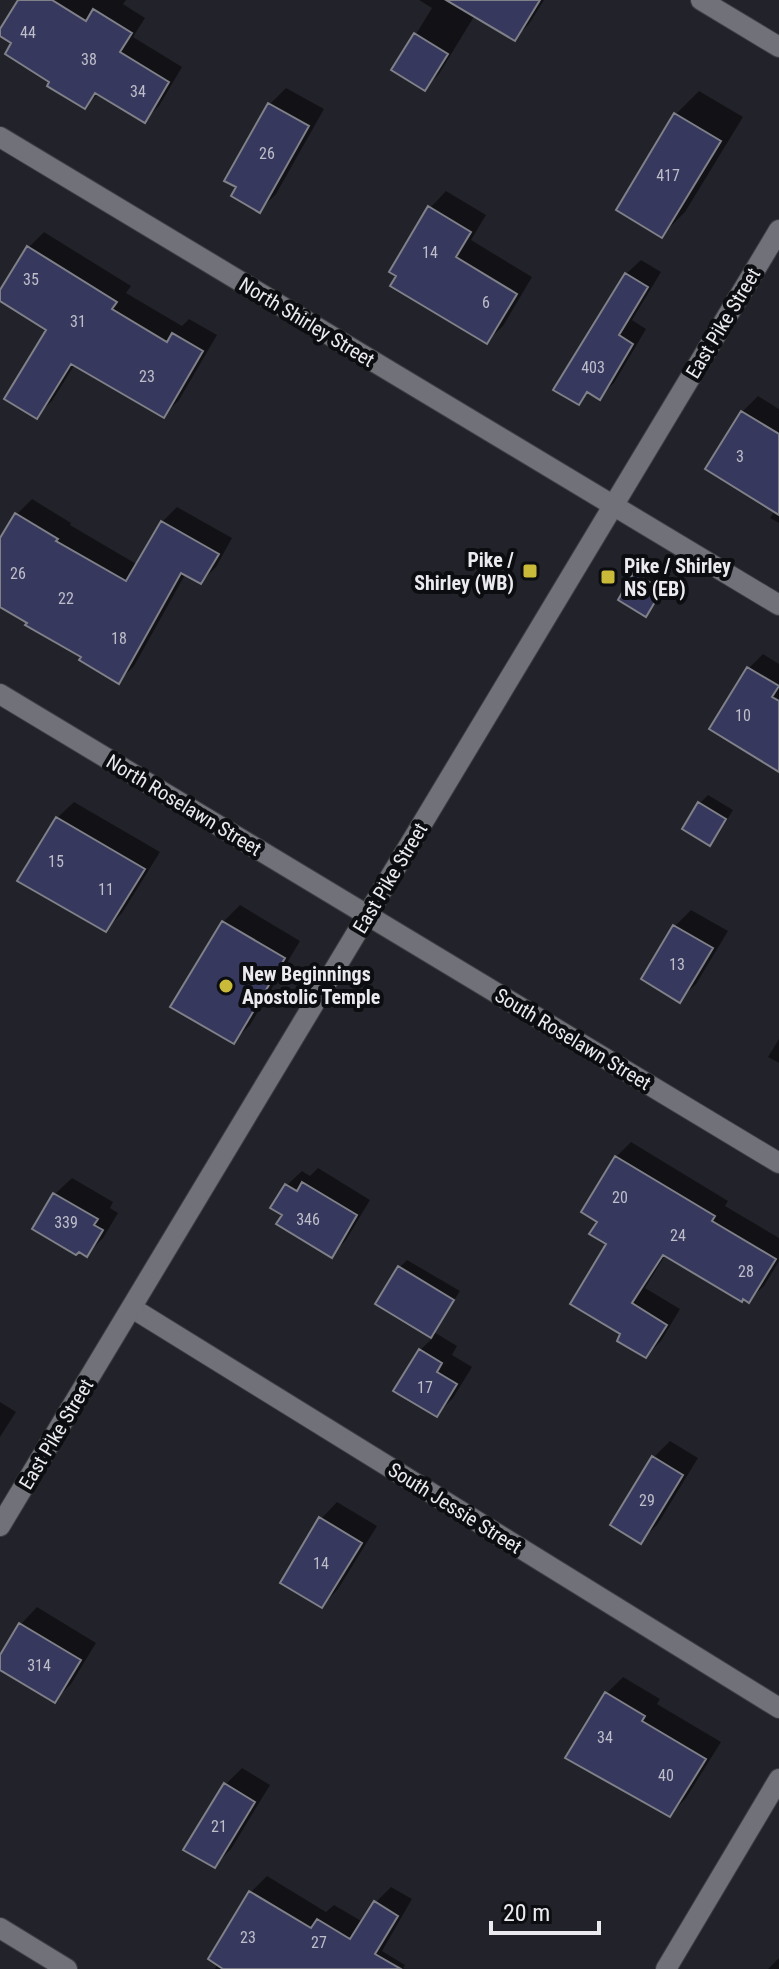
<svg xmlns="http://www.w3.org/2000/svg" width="779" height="1969" font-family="'Roboto Condensed',sans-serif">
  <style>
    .shadow { fill: #0007 }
    .building { fill: #37385d; stroke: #7f8088; stroke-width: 2 }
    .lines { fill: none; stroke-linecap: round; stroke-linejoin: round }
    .minor-casing { stroke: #3d3d43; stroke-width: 22 }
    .tertiary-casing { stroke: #3d3d43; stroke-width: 22 }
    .minor { stroke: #707179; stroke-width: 20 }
    .tertiary { stroke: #707179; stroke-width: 20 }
    .poi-dot { fill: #caba3a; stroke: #0c0d10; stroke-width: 3 }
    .labels { text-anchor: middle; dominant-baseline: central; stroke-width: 8; stroke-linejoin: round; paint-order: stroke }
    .number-label { font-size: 16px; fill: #bdbeca }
    .street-label { font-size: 20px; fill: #eaeaef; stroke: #0c0d10 }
    .poi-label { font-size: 20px; font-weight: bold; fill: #eaeaef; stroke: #0c0d10; text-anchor: start }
  </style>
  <rect width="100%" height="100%" fill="#22232a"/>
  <path class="shadow" d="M20 0H126L123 4 145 18 133 37 182 67 159 106 145 120 99 93 85 107 52 81 14 42 0 33Z
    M419 0H544L529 24 514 39 475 15 439 74 425 88 394 70 432 8Z
    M286 88 324 109 276 194 260 210 239 187 270 104Z
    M699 91 743 117 685 212 662 235 676 114Z
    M446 191 486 215 471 240 532 277 503 326 486 342 430 208Z
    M44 232 131 286 126 293 182 326 189 319 217 335 179 400 164 415 75 364 52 401 36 416 49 329 0 298V294L29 247Z
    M641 260 661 272 632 320 646 329 614 383 599 397 590 391 578 403 626 274Z
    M758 396 779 409V523L770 518 775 510 742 412Z
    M32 499 71 523 70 525 138 565 162 522 177 507 232 538 216 567 201 582 186 573 134 666 119 681 0 604V542L17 514Z
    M644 566 669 581 654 606 646 614 636 574Z
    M763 654 779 664V773L772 769 774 766 748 669Z
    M708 795 733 810 718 835 710 843 700 803Z
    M74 802 160 852 122 913 106 930 57 818Z
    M240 905 300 941 250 1025 233 1042 223 922Z
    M691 910 728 931 696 984 679 1000 675 926Z
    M779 1039V1063L768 1057Z
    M631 1142 728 1201 725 1206 779 1238V1261L764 1286 749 1300 666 1254 645 1288 680 1309 661 1341 646 1356 623 1334 609 1244 600 1222 616 1157Z
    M318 1168 370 1200 346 1240 332 1255 284 1215 287 1185 302 1171 310 1176Z
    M72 1178 113 1202 110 1208 118 1213 103 1238 87 1254 55 1194Z
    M407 1260 460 1291 434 1332 457 1346 452 1355 472 1367 453 1398 437 1414 420 1350 434 1337 378 1303 399 1268Z
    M0 1402 16 1412 0 1437Z
    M670 1441 698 1458 657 1525 641 1541 654 1457Z
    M337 1502 377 1526 338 1589 322 1606 321 1519Z
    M37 1607 96 1643 71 1684 54 1701 0 1668V1658L21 1624Z
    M623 1677 660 1699 657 1704 721 1742 686 1798 670 1815 607 1693Z
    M242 1768 270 1785 231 1849 214 1866 226 1784Z
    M267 1876 326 1912 334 1905 363 1922 375 1903 391 1887 412 1899 382 1951 405 1965 403 1969H215L251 1892Z
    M779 1958V1969H768Z"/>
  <path class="building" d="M18 0H52L86 21 93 9 132 33 120 52 169 82 145 123 95 93 85 109 47 86 49 82 5 54 11 43 0 36V29Z
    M446 0H540L515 41Z
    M414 33 448 54 425 91 391 70Z
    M268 103 309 126 260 213 231 196 236 187 224 181Z
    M674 113 721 141 662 238 616 210Z
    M428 206 471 232 456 257 517 294 487 344 390 286 396 276 389 272Z
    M27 246 117 302 112 309 167 342 172 333 203 351 164 418 71 364 37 419 4 399 46 330 0 301V290Z
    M625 273 648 287 619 335 633 344 600 400 587 392 579 405 553 390Z
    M741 411 779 434V515L705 469Z
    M15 513 58 539 56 541 126 581 161 521 219 554 201 584 181 573 119 684 79 660 81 657 25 625 27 623 0 607V538Z
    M634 572 662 590 646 617 618 600Z
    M747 667 779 686 772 697 779 701V772L709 729Z
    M698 802 726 819 710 846 682 829Z
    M56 817 145 869 106 932 17 881Z
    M222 921 285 958 234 1044 170 1007Z
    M673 925 713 948 680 1003 641 979Z
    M615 1156 715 1216 712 1221 776 1259 749 1303 743 1299 742 1302 663 1255 632 1303 667 1325 646 1358 617 1341 620 1334 570 1304 606 1244 589 1234 597 1222 581 1212Z
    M302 1182 357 1215 332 1258 276 1224 282 1215 270 1208 285 1184 297 1191Z
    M53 1193 98 1219 94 1225 103 1230 87 1257 79 1252 76 1255 32 1229Z
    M398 1266 454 1300 431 1338 375 1304Z
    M419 1349 442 1363 437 1372 457 1384 437 1417 393 1391Z
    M652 1456 683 1475 641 1544 610 1525Z
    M319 1517 362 1543 322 1608 280 1583Z
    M19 1623 81 1660 55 1703 0 1670V1655Z
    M605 1692 645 1716 642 1721 706 1759 670 1817 565 1758Z
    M224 1783 255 1802 215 1868 183 1850Z
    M249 1891 311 1928 317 1919 350 1939 374 1901 398 1916 375 1954 401 1969H223L208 1959Z"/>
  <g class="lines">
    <g class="minor-casing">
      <path id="minor" d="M701 0 779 47
        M0 137 779 605
        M0 694 779 1163
        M132 1308 779 1708
        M0 1928 67 1969
        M666 1969 779 1779"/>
    </g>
    <g class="tertiary-casing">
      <path id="tertiary" d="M0 1526 779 230"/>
    </g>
    <use href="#minor" class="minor"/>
    <use href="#tertiary" class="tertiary"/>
  </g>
  <g class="poi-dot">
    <rect x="522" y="563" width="16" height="16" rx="4"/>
    <rect x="600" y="569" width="16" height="16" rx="4"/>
    <circle cx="226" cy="986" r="8"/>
  </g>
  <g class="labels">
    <g class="number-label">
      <text x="28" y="32">44</text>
      <text x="89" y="59">38</text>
      <text x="138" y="91">34</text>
      <text x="267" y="153">26</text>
      <text x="668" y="175">417</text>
      <text x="430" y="252">14</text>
      <text x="31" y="279">35</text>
      <text x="486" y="302">6</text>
      <text x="78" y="321">31</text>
      <text x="593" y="367">403</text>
      <text x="147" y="376">23</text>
      <text x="740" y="456">3</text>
      <text x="18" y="573">26</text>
      <text x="66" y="598">22</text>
      <text x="119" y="638">18</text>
      <text x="743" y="715">10</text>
      <text x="56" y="861">15</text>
      <text x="106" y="889">11</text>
      <text x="677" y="964">13</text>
      <text x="620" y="1197">20</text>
      <text x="308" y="1219">346</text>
      <text x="66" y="1222">339</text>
      <text x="678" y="1235">24</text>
      <text x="746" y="1271">28</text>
      <text x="425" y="1387">17</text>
      <text x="647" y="1500">29</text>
      <text x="321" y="1563">14</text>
      <text x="39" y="1665">314</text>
      <text x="605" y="1737">34</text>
      <text x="666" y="1775">40</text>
      <text x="219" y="1826">21</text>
      <text x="248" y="1937">23</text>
      <text x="319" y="1942">27</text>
    </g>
    <g class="street-label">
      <text transform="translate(307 322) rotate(31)">North Shirley Street</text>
      <text transform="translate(723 323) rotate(-59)">East Pike Street</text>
      <text transform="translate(184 805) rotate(31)">North Roselawn Street</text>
      <text transform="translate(390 878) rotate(-59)">East Pike Street</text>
      <text transform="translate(573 1039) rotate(31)">South Roselawn Street</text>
      <text transform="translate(56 1434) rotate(-59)">East Pike Street</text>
      <text transform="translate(455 1508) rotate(32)">South Jessie Street</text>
    </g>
    <g class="poi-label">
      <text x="514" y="560" text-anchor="end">Pike /<tspan x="514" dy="23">Shirley (WB)</tspan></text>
      <text x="624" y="566">Pike / Shirley<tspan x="624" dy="23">NS (EB)</tspan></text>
      <text x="242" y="974">New Beginnings<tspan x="242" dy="23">Apostolic Temple</tspan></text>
    </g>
  </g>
  <path d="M491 1921v12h108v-12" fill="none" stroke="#eaeaef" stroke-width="4"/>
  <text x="503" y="1921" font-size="24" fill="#eaeaef" stroke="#0c0d10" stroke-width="6" paint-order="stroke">20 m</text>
</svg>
